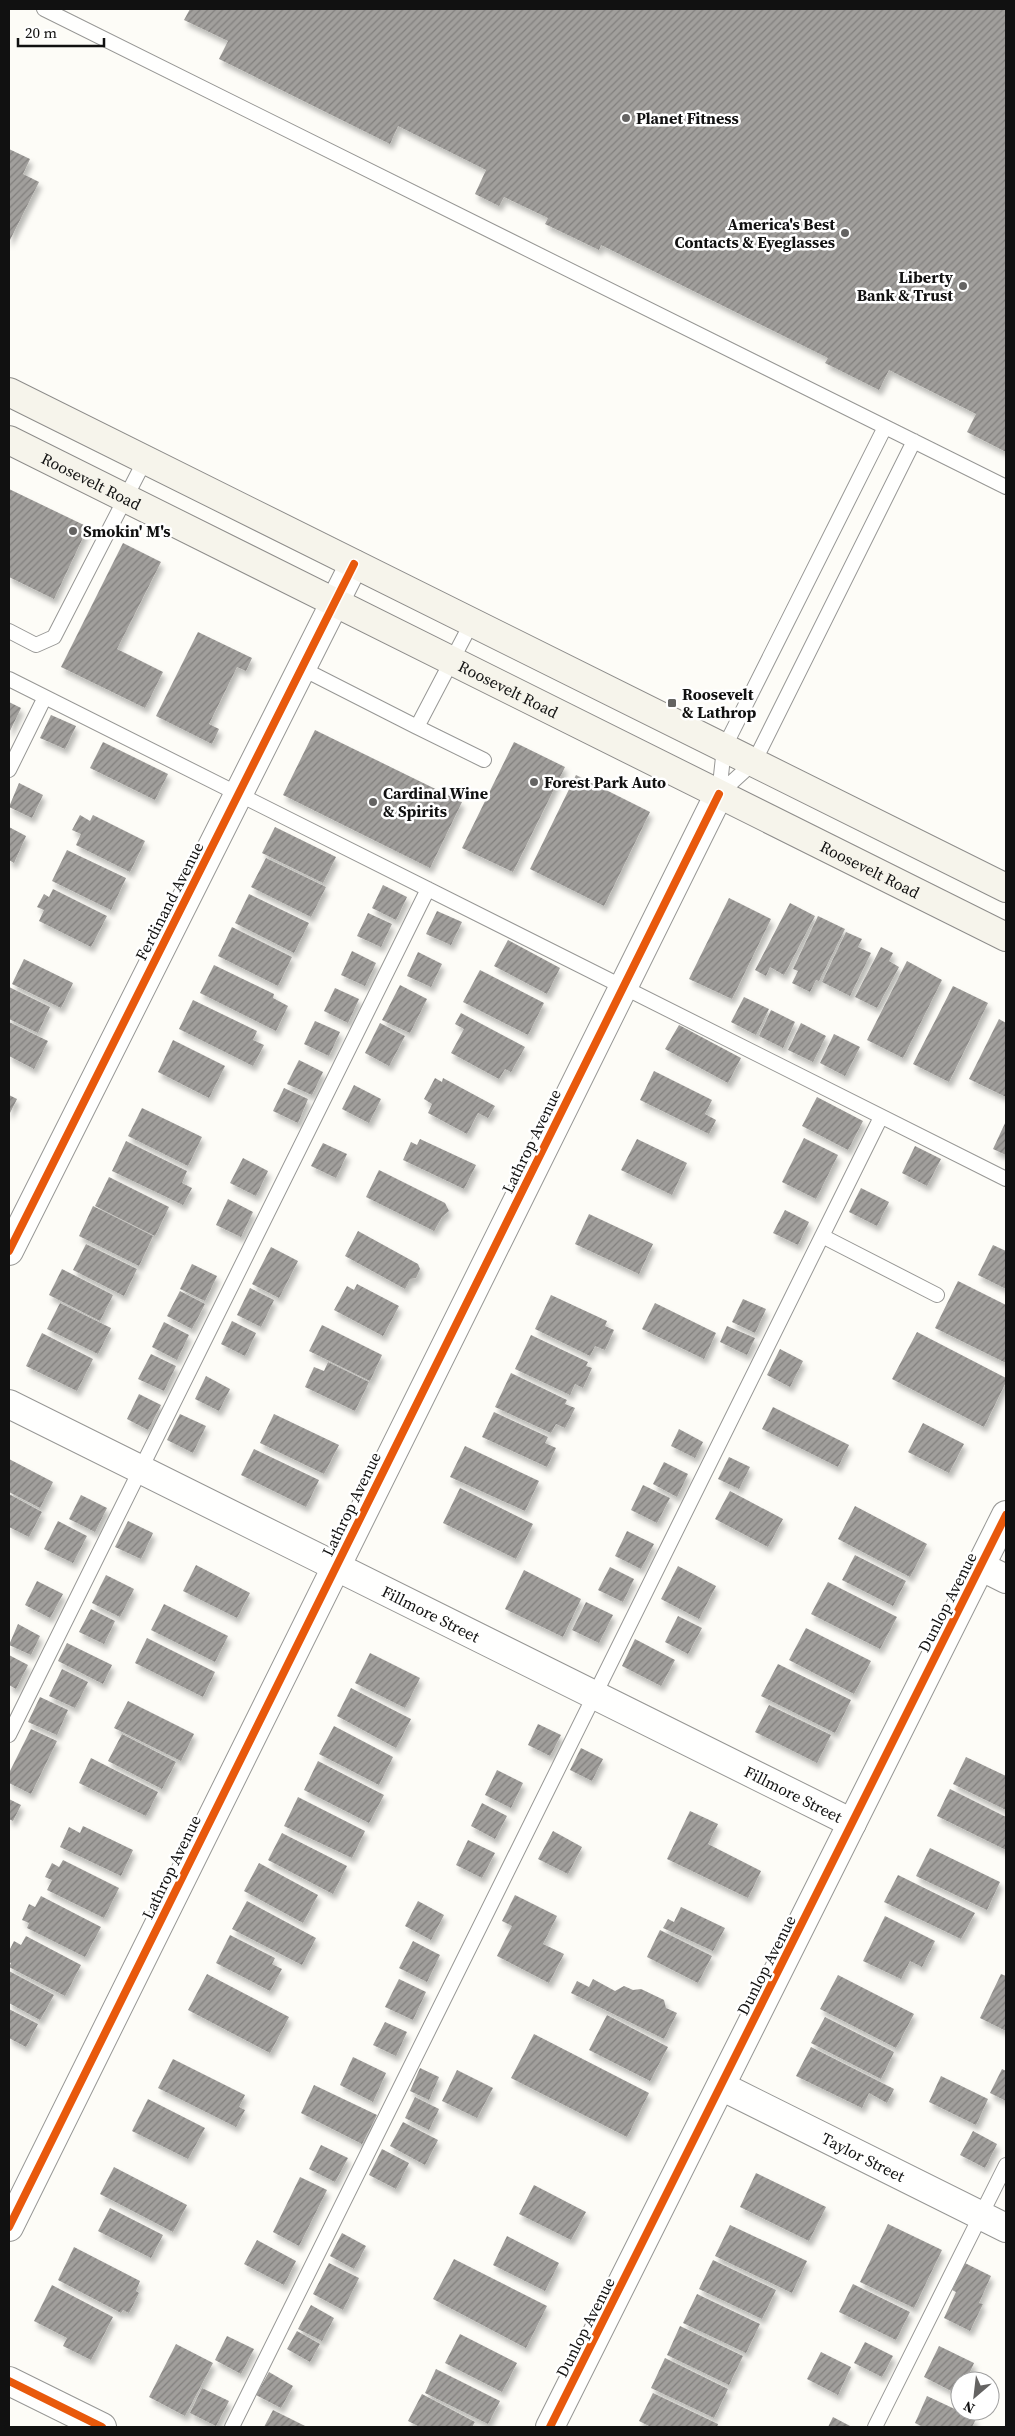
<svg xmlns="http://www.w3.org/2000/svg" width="1015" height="2436" font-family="'Source Serif 4',serif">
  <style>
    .building { fill: url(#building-hatch); filter: url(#shadow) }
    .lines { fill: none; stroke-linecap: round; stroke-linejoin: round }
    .service-casing { stroke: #979795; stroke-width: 16 }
    .minor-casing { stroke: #979795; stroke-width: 30 }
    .secondary-casing { stroke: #8e8d8b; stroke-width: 30 }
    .service { stroke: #fffffe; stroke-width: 14 }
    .minor { stroke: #fffffe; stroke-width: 28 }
    .secondary { stroke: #f6f4eb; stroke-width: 28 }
    .cycleway-casing { stroke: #fff; stroke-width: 11 }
    .cycleway { stroke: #e8590c; stroke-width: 8 }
    .poi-dot { fill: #646362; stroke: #fff; stroke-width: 2 }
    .labels { text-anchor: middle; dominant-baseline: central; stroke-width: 5; stroke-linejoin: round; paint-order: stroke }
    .poi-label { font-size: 16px; font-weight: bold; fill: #111; stroke: #fff; text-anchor: start }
    .street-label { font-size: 16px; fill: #111; stroke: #fff }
  </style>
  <defs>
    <pattern id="building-hatch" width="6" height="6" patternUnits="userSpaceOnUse" patternTransform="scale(1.25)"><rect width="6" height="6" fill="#a19f9c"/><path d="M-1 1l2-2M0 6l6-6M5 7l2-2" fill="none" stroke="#82807e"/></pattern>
    <filter id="shadow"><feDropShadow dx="3" dy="5.5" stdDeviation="2.5" flood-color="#0004"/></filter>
  </defs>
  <rect width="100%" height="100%" fill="#fdfcf7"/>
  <path class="building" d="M190 9H1006V452L967 432 976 414 889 370 879 390 825 363 828 358 601 245 599 250 545 224 548 218 504 197 499 206 475 194 486 170 398 126 390 144 219 59 228 41 184 20Z
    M9 149 30 159 23 174 39 182 9 242Z
    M9 489 88 527 54 599 9 577Z
    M123 543 161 562 117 649 163 672 145 708 61 667Z
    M198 632 252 658 246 671 237 667 209 724 219 729 212 744 156 716Z
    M9 702 21 708 9 733Z
    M51 715 76 726 65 749 40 738Z
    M315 730 462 802 430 868 283 795Z
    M103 742 168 774 155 800 90 768Z
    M514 742 565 767 513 872 462 848Z
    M576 775 650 812 604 906 530 869Z
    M19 783 43 795 32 818 9 807Z
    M80 815 90 821 93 815 145 841 130 872 76 845 81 834 72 830Z
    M9 827 26 836 14 863 9 860Z
    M275 827 336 857 323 883 262 853Z
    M67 850 126 878 111 910 52 881Z
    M266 858 326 887 311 917 251 887Z
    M383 885 407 897 396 920 372 908Z
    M53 889 107 916 91 947 39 921 44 910 37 907 44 894 49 897Z
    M249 894 309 923 294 953 235 923Z
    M729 898 771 919 732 999 689 979Z
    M790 903 815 916 784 975 770 967 766 976 755 970Z
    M437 911 462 922 451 945 426 934Z
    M368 913 392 924 381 947 357 936Z
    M818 916 845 929 819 981 816 980 810 992 792 983 798 971 793 969Z
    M232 927 292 957 278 986 218 956Z
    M846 932 862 939 858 947 871 953 850 996 822 982Z
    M508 940 560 968 547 994 494 966Z
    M881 947 893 953 889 961 899 967 877 1008 855 997Z
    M352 951 376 963 365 986 341 975Z
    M418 952 442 964 431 987 407 976Z
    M24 959 73 983 61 1008 12 984Z
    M907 961 942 980 903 1058 867 1040Z
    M214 965 274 994 273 998 288 1006 276 1031 200 993Z
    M480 970 544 1003 528 1035 463 1002Z
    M400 985 427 999 410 1033 382 1020Z
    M953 986 988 1003 949 1082 913 1064Z
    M9 987 50 1007 38 1033 9 1019Z
    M335 988 359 999 348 1023 324 1011Z
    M744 997 769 1009 756 1035 731 1022Z
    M193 1000 257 1031 253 1040 264 1045 253 1066 179 1029Z
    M771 1010 795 1022 783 1048 759 1036Z
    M461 1013 525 1047 511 1072 505 1069 499 1079 451 1053 464 1029 455 1024Z
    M999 1019 1006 1023V1097L969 1079Z
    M315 1021 340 1032 329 1056 304 1044Z
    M9 1022 48 1041 34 1069 9 1056Z
    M380 1023 405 1036 389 1066 365 1053Z
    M801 1023 826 1036 813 1062 788 1050Z
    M679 1025 741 1058 728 1083 665 1049Z
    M834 1034 860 1047 845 1076 820 1063Z
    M173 1040 225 1066 209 1098 158 1072Z
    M299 1060 323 1072 312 1095 287 1084Z
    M654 1071 712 1100 705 1114 716 1120 709 1134 640 1100Z
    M435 1078 442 1082 443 1078 495 1106 488 1118 478 1113 467 1134 428 1113 432 1104 424 1099Z
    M354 1085 381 1099 369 1123 342 1109Z
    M284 1088 308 1099 298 1123 273 1111Z
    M9 1095 17 1099 9 1115Z
    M817 1097 863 1121 848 1150 802 1126Z
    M142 1108 202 1137 188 1166 128 1136Z
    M1006 1121V1155L993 1149Z
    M804 1138 838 1155 816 1199 782 1182Z
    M420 1139 476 1165 464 1189 403 1160 411 1142 417 1145Z
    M637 1139 687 1163 672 1195 621 1170Z
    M126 1141 187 1171 182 1183 192 1188 183 1205 112 1171Z
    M323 1143 347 1154 336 1178 311 1166Z
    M915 1146 941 1159 927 1186 902 1173Z
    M243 1158 268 1171 256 1196 230 1183Z
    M379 1170 445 1203 449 1211 442 1217 434 1231 366 1197Z
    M109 1177 169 1207 155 1236 95 1206Z
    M861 1188 889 1202 877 1226 849 1212Z
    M228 1199 253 1212 241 1237 216 1225Z
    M93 1206 153 1236 139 1266 79 1236Z
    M785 1210 809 1222 798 1245 773 1233Z
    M589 1214 653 1244 639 1274 575 1244Z
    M358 1231 418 1264 420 1269 416 1278 410 1279 405 1289 345 1256Z
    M86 1244 137 1269 124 1296 73 1270Z
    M993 1245 1006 1251V1289L978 1275Z
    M271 1247 298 1261 279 1298 252 1284Z
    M192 1264 217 1276 205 1301 180 1289Z
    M62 1269 113 1295 100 1321 49 1295Z
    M958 1281 1006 1305V1363L935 1328Z
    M357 1284 399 1306 383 1336 334 1310 347 1286 354 1290Z
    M250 1288 274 1300 261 1327 237 1315Z
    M180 1291 205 1304 192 1329 167 1316Z
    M551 1295 607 1321 605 1326 614 1330 605 1350 595 1346 590 1356 535 1329Z
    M743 1299 766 1309 755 1333 732 1322Z
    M60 1303 111 1328 98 1354 47 1329Z
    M655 1303 716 1333 704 1359 642 1329Z
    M232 1321 256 1333 245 1356 221 1344Z
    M164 1322 189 1335 177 1360 152 1347Z
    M322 1325 382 1355 370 1381 309 1351Z
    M727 1326 755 1338 747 1355 720 1342Z
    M917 1332 1006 1378V1382L984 1427 892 1379Z
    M42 1333 93 1359 77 1391 26 1366Z
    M531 1335 588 1362 586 1366 592 1368 583 1388 575 1384 570 1395 515 1369Z
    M780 1349 803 1361 790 1387 767 1375Z
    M151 1354 176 1366 164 1391 138 1379Z
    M328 1362 369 1382 355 1411 305 1387 314 1367 324 1371Z
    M511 1373 567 1400 565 1404 575 1408 565 1428 556 1424 551 1433 495 1407Z
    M206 1376 230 1389 219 1411 195 1399Z
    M139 1394 161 1405 148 1430 127 1419Z
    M773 1407 849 1445 838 1467 762 1429Z
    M494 1412 548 1437 545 1443 556 1448 547 1467 482 1437Z
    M180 1414 206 1426 193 1453 167 1440Z
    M274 1414 339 1445 324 1474 260 1443Z
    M923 1423 964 1444 949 1473 908 1452Z
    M679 1429 703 1442 695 1458 671 1446Z
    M465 1446 539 1481 525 1511 450 1477Z
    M254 1449 319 1480 306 1507 241 1475Z
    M729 1457 750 1467 739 1489 718 1479Z
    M9 1459 53 1482 40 1508 9 1492Z
    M664 1462 688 1474 677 1497 653 1484Z
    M643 1485 670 1498 657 1523 631 1510Z
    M460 1488 533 1524 516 1559 443 1523Z
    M730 1491 783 1519 768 1547 715 1519Z
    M9 1494 42 1512 29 1537 9 1527Z
    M81 1495 107 1508 95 1532 69 1519Z
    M855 1506 927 1544 910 1577 838 1539Z
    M58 1521 87 1536 73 1563 44 1549Z
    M128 1521 153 1533 141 1559 115 1547Z
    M627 1531 654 1544 641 1569 615 1556Z
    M855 1555 906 1581 893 1606 842 1580Z
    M196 1565 250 1593 237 1618 183 1591Z
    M678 1566 716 1586 699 1619 661 1599Z
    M610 1567 634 1579 623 1602 598 1590Z
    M524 1570 581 1599 563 1637 505 1609Z
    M106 1575 134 1589 120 1617 92 1603Z
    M37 1581 63 1594 50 1618 25 1605Z
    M828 1582 897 1617 880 1649 811 1614Z
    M586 1602 613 1615 599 1643 572 1630Z
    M164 1604 228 1636 215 1662 151 1630Z
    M91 1609 115 1621 104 1644 79 1632Z
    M678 1616 702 1628 688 1654 665 1642Z
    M18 1624 40 1636 31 1655 9 1645Z
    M806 1628 871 1661 854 1694 789 1660Z
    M147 1638 215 1672 203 1697 135 1663Z
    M635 1639 675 1660 661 1686 622 1666Z
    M67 1643 112 1665 103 1684 58 1661Z
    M370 1653 420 1678 405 1708 355 1683Z
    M9 1655 28 1665 16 1689 9 1685Z
    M778 1664 851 1700 835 1733 761 1696Z
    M62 1669 88 1682 75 1708 49 1696Z
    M351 1688 411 1719 396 1748 337 1716Z
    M40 1697 68 1710 57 1735 28 1722Z
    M128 1701 194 1734 181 1761 114 1728Z
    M769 1705 831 1735 817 1763 755 1732Z
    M538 1724 561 1735 550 1756 528 1745Z
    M334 1726 393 1757 379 1785 319 1754Z
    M31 1729 57 1741 31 1794 9 1783V1773Z
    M122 1734 176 1762 162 1789 108 1761Z
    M581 1748 603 1759 592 1781 570 1770Z
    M966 1757 1006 1776V1810L953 1784Z
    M91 1758 158 1792 146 1816 79 1783Z
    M318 1761 384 1795 369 1823 304 1790Z
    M497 1770 523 1783 511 1808 485 1795Z
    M950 1789 1006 1817V1850L937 1816Z
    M298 1797 365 1831 352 1858 284 1826Z
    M9 1799 21 1805 13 1821 9 1819Z
    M482 1803 507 1816 495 1839 471 1826Z
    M690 1811 718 1824 708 1844 761 1871 748 1898 667 1859Z
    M83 1826 133 1850 121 1876 60 1847 69 1827 80 1833Z
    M553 1831 582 1847 568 1874 538 1859Z
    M282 1833 347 1866 333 1894 268 1860Z
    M468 1840 495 1853 482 1878 456 1865Z
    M930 1848 1000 1882 987 1910 916 1876Z
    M63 1860 119 1888 104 1918 47 1890 52 1880 45 1877 52 1863 59 1867Z
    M259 1863 318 1895 303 1923 244 1891Z
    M898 1875 975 1913 961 1939 884 1902Z
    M515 1895 557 1916 543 1944 564 1954 549 1983 497 1956 512 1926 502 1921Z
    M41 1896 101 1927 85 1957 27 1928 29 1923 22 1920 29 1904 35 1907Z
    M247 1901 316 1938 302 1965 232 1929Z
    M418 1901 444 1915 431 1940 405 1926Z
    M681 1907 725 1928 713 1951 663 1928 668 1919 674 1922Z
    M885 1916 935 1941 922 1967 910 1961 901 1979 863 1961Z
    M660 1930 712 1956 698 1983 647 1957Z
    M230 1935 275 1958 272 1964 282 1969 270 1991 216 1963Z
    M26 1936 81 1965 65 1996 9 1967 11 1963 9 1962V1951L14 1941 21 1945Z
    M413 1941 440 1955 427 1982 399 1968Z
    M9 1971 54 1995 40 2020 9 2003Z
    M207 1974 289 2017 270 2053 188 2010Z
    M1001 1974 1006 1976V2031L980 2018Z
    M838 1975 914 2014 896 2048 820 2009Z
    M399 1979 426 1992 413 2020 385 2007Z
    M593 1979 615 1991 624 1986 633 1990 641 1989 664 2000 666 2008 677 2013 664 2039 571 1993 577 1981 589 1987Z
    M9 2009 38 2024 26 2047 9 2038Z
    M607 2015 668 2047 650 2081 589 2050Z
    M825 2017 894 2052 881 2079 811 2043Z
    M385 2022 407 2032 396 2056 373 2045Z
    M534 2034 649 2093 627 2137 511 2078Z
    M811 2047 894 2089 887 2103 869 2093 862 2108 796 2076Z
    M353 2057 386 2073 373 2102 340 2085Z
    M173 2059 245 2095 239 2107 245 2110 236 2127 158 2088Z
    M420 2068 439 2077 429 2100 410 2091Z
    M1002 2069 1006 2071V2101L990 2093Z
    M457 2070 493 2088 477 2118 442 2101Z
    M941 2076 988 2099 976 2125 929 2102Z
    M314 2085 377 2115 362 2144 301 2113Z
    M415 2097 439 2109 429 2130 405 2118Z
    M148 2099 205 2128 188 2159 132 2131Z
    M403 2122 438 2140 425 2165 390 2146Z
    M973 2131 997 2144 985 2168 960 2155Z
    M321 2145 348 2158 335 2182 309 2169Z
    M382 2149 409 2163 396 2189 369 2175Z
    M114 2167 187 2205 173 2232 100 2194Z
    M756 2173 826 2207 809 2241 740 2207Z
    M300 2177 327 2190 299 2246 273 2232Z
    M534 2185 586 2212 571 2240 519 2214Z
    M110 2208 163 2235 151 2258 98 2231Z
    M888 2224 942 2250 914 2308 860 2282Z
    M730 2225 807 2261 792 2293 715 2256Z
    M342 2233 366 2246 354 2269 330 2256Z
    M507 2236 559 2263 545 2291 493 2265Z
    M257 2240 296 2261 284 2285 244 2264Z
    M74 2247 140 2281 136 2291 139 2293 129 2313 123 2310 121 2313 58 2280Z
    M454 2259 547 2306 526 2348 433 2299Z
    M713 2260 776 2290 762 2319 699 2289Z
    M329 2263 359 2278 343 2310 313 2294Z
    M965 2263 991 2276 979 2303 983 2304 970 2331 944 2318 956 2292 952 2290Z
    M853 2284 910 2312 896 2340 839 2312Z
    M52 2285 113 2317 91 2360 63 2346 67 2338 34 2321Z
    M697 2294 760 2324 746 2353 683 2323Z
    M311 2305 334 2318 322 2341 298 2329Z
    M680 2326 743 2356 729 2385 667 2355Z
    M297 2331 320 2344 310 2362 287 2349Z
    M460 2334 517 2363 502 2392 445 2363Z
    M227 2336 254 2349 241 2374 215 2360Z
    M865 2342 893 2356 882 2377 854 2363Z
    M176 2344 213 2363 185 2416 149 2397Z
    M939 2346 974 2363 966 2381H960L959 2395 924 2377Z
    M821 2352 851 2367 838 2395 807 2379Z
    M665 2358 728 2389 714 2418 651 2388Z
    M436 2369 500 2401 488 2424 425 2393Z
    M269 2372 293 2386 281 2408 256 2395Z
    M202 2388 229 2401 216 2426 190 2413Z
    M653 2393 718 2424 717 2427H651L639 2421Z
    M422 2394 475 2422 472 2427H420L408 2421Z
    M927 2396 976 2419 972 2427H923L915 2423Z
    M273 2410 307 2427H264Z
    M833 2417 852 2427H828Z"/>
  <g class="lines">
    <g class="service-casing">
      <path id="service" d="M44 9 1006 487
        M472 622 417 727 484 760
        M9 631 36 645 54 637 145 460
        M301 668 417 727
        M9 679 1006 1179
        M9 770 45 697
        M719 794 754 762 914 441
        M719 794 724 748 885 427
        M822 1236 937 1295
        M9 1735 428 889
        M232 2427 881 1117
        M875 2427 1006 2165"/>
    </g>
    <g class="minor-casing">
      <g id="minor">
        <path d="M9 1251 354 564"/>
        <path id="s1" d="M9 1404 852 1823"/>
        <path d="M980 1566 1006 1579"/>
        <path id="s2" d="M721 2086 1006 2228"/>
        <path d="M9 2227 719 794"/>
        <path d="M9 2381 102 2427"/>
        <path d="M550 2427 1006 1515"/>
      </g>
    </g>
    <g class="secondary-casing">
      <g id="secondary">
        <path d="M9 392 1006 888"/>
        <path id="s3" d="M9 440 1006 937"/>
      </g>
    </g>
    <use href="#service" class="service"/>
    <use href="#minor" class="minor"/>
    <use href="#secondary" class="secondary"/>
    <g class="cycleway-casing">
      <path id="cycleway" d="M9 1251 354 564
        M9 2227 719 794
        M9 2381 102 2427
        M550 2427 1006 1515"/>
    </g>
    <use href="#cycleway" class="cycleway"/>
  </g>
  <g class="poi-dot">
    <circle cx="626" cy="118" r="5"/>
    <circle cx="845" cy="233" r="5"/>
    <circle cx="963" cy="286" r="5"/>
    <circle cx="73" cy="531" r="5"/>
    <rect x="667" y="698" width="10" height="10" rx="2.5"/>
    <circle cx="534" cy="782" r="5"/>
    <circle cx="373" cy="802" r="5"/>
  </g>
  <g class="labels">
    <g class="poi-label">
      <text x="636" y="118">Planet Fitness</text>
      <text x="835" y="224" text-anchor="end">America's Best<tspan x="835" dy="18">Contacts &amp; Eyeglasses</tspan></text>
      <text x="953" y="277" text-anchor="end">Liberty<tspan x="953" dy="18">Bank &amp; Trust</tspan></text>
      <text x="83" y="531">Smokin' M's</text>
      <text x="682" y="694">Roosevelt<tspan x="682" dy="18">&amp; Lathrop</tspan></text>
      <text x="544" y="782">Forest Park Auto</text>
      <text x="383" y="793">Cardinal Wine<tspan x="383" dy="18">&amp; Spirits</tspan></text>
    </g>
    <g class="street-label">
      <text stroke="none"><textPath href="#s3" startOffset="92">Roosevelt Road</textPath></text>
      <text stroke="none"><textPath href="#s3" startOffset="558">Roosevelt Road</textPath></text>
      <text stroke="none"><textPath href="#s3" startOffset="962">Roosevelt Road</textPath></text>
      <text transform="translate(169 901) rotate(-63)">Ferdinand Avenue</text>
      <text transform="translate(531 1141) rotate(-64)">Lathrop Avenue</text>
      <text transform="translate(351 1504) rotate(-64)">Lathrop Avenue</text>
      <text transform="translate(947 1602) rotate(-63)">Dunlop Avenue</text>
      <text stroke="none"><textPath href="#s1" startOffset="471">Fillmore Street</textPath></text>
      <text stroke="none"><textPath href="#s1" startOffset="876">Fillmore Street</textPath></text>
      <text transform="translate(171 1867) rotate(-64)">Lathrop Avenue</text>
      <text transform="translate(766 1965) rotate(-63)">Dunlop Avenue</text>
      <text stroke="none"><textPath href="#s2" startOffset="159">Taylor Street</textPath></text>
      <text transform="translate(585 2327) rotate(-63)">Dunlop Avenue</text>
    </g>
  </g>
  <rect width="1015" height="2436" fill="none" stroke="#111111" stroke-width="20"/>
  <g transform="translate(975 2396) rotate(208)"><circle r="24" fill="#ffffff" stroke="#a0a0a0"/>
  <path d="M0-4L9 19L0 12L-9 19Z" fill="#646362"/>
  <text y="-8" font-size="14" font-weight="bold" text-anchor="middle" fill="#111111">N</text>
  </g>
  <path d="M18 38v8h86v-8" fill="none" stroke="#111111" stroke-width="2.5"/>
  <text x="25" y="38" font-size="15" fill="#111111" stroke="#ffffff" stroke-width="4" paint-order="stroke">20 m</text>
</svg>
